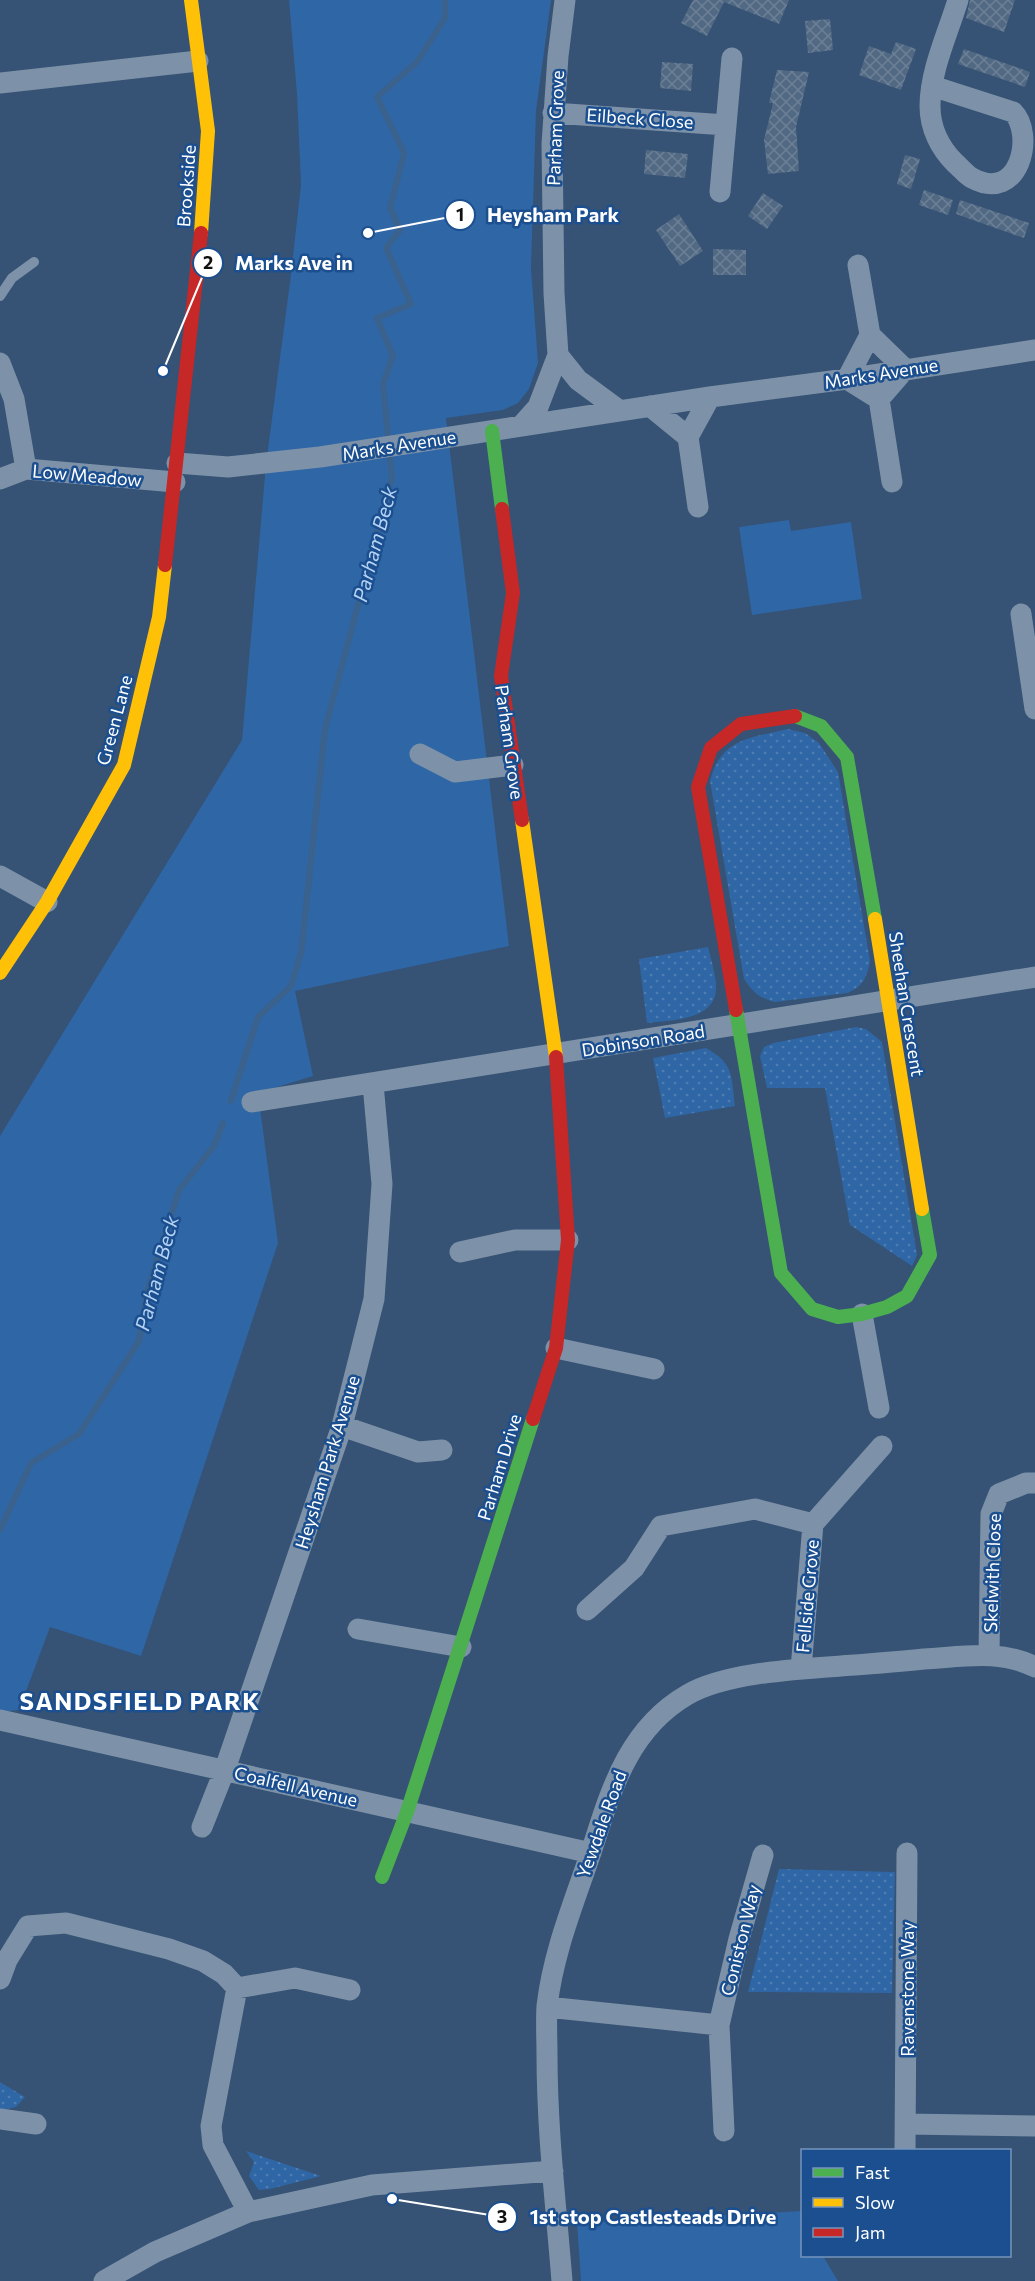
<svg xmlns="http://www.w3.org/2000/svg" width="1035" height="2281" font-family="Commissioner,sans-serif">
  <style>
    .grass { fill: url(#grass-dots) }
    .green { fill: #2f66a5 }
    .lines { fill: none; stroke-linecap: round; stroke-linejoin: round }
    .stream { stroke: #3b618d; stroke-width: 6 }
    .building { fill: url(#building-cross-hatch) }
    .lane { stroke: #7d92a8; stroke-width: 10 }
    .street { stroke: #7d92a8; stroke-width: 21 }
    .fast { stroke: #4caf50; stroke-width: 14 }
    .slow { stroke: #ffc107; stroke-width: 14 }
    .jam { stroke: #c62828; stroke-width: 14 }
    .labels { text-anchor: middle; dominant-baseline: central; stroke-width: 5; stroke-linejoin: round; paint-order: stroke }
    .street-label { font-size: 18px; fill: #fff; stroke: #1b4f8f }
    .water-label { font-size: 20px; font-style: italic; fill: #b5d3f5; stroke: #1b4f8f }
    .district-label { font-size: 24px; font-weight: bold; letter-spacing: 1.5px; fill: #fff; stroke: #1b4f8f }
    .leader { fill: none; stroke: #fff; stroke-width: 2 }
    .callout-dot { fill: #fff; stroke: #1b4f8f; stroke-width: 2 }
    .mark-label { font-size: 18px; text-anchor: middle; font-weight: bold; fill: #111 }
    .callout-label { font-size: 20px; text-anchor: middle; font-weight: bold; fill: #fff; stroke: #1b4f8f; stroke-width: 5; stroke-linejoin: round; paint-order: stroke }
  </style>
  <defs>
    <pattern id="grass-dots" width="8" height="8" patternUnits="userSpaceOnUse" patternTransform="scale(1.5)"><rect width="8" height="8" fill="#2f66a5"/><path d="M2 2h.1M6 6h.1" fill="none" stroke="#4e7db2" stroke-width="1.8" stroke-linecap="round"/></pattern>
    <pattern id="building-cross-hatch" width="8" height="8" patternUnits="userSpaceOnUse" patternTransform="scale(1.5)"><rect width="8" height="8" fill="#526984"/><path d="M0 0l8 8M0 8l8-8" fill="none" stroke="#6c8096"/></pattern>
  </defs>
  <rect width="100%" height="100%" fill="#365274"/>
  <path class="grass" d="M788 729 805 733 819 743 838 772 870 961C867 977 863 987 847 993L775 1002C759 998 753 992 744 979L710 781C721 738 751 738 788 729Z
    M708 947C711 959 715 972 716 984 719 1021 671 1020 647 1023L639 959Z
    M856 1027 866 1029 882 1042 917 1255 912 1266 850 1225 825 1088H767L760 1056 764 1047 773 1043Z
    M706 1048C735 1064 731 1077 735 1106L665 1118 653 1058Z
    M779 1869 895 1872 892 1993 748 1992Z
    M0 2082 25 2097 16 2107 0 2110Z
    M246 2151 321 2176 270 2189 259 2190 249 2176 254 2162Z"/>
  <path class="green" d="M289 0H551L536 111 531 268 538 363 529 389 518 403 503 410 446 418 509 946 295 991 313 1076 258 1093 278 1243 141 1656 50 1627 19 1710 0 1712V1136L242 740 266 464 290 282 301 185 297 94Z
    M789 520 791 531 851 522 862 599 752 615 739 527Z
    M802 2211V2256H823L838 2281H581L577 2223Z"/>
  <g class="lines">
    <path class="stream" d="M231 1101 258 1017 291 986 301 953 325 729 392 478 383 384 393 356 377 318 411 304 386 248 400 230 390 208 404 153 377 97 417 62 445 18V0
      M0 1530 31 1463 79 1434 139 1341 147 1292 179 1190 214 1146 223 1123"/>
  </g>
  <path class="building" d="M693 0H789L779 24 724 2 707 36 681 23Z
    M970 0H1015L1004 32 966 18Z
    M830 19 833 50 808 53 805 21Z
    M896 42 916 49 901 90 859 75 869 46 891 54Z
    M964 49 1030 72 1025 87 958 64Z
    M662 62 693 64 691 91 660 88Z
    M777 70 809 72 796 127 799 171 768 174 764 140 773 103H769Z
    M646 150 688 154 685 178 644 174Z
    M905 155 920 159 911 189 897 184Z
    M924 190 953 200 948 215 919 205Z
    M763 193 783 206 767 229 748 216Z
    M960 200 1029 223 1024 238 956 214Z
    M679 214 703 251 680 266 656 230Z
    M713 249 746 250V275H713Z"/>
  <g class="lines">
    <path class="lane" d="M0 296 12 278 34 262"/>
    <path class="street" d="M0 83 198 61
      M932 86 1013 112C1035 134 1020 204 972 178 966 175 960 167 955 163 940 148 930 128 930 106 930 71 948 33 958 0
      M553 113 726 125
      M720 192 732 58
      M858 265 870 335 905 369 879 399
      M870 335 847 379 879 399 892 482
      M558 355 578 380 620 411
      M0 363 14 399 26 469
      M650 406 688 437
      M521 426 538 407 558 355 554 293 552 144 558 56 565 0
      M177 463 228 467 320 457 710 397 847 379 1035 350
      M0 479 26 469 175 482
      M698 507 688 437 710 397
      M1021 614 1035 709
      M420 754 455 772 513 765
      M0 876 47 902
      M252 1102 1035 977
      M460 1252 515 1240H568
      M862 1314 879 1408
      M556 1348 654 1369
      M342 1426 418 1452 442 1450
      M587 1610 634 1568 661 1526 755 1509 813 1524 882 1446
      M358 1629 461 1647
      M989 1655 991 1514 999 1494 1026 1483H1035
      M801 1669 813 1524
      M0 1720 591 1853
      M202 1827 225 1769 342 1426 374 1299 382 1184 373 1084
      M0 1979 7 1960 28 1926 66 1923 169 1949 203 1961 224 1974 237 1988 211 2126 213 2145 248 2212
      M237 1988 295 1978 350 1990
      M547 2007 719 2025
      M0 2119 36 2124
      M906 2124 1035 2126
      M724 2131 719 2025 739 1939 763 1855
      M905 2150 907 1853
      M104 2281 155 2252 248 2212 372 2185 553 2171
      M562 2281C556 2206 547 2130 547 2055 547 2039 546 2022 547 2006 554 1947 577 1896 595 1840 613 1783 632 1727 687 1695 724 1673 797 1669 841 1666 868 1664 896 1662 924 1659 962 1657 1000 1649 1035 1667"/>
    <path class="fast" d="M492 431 502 509
      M795 716 821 726 847 757 875 919
      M736 1010 781 1273 812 1309 838 1317 862 1314 887 1307 907 1296 930 1255 922 1209
      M382 1877 407 1812 533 1419"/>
    <path class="slow" d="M191 0 208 131 201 233
      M522 820 556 1057
      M875 919 922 1209
      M0 973 47 902 124 765 159 617 165 565"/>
    <path class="jam" d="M502 509 513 593 501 676 522 820
      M165 565 201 233
      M736 1010 698 787 711 748 741 724 795 716
      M533 1419 556 1348 568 1240 556 1057"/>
  </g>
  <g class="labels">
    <g class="street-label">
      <text transform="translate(640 118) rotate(4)">Eilbeck Close</text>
      <text transform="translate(555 128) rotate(-88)">Parham Grove</text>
      <text transform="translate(186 186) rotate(-86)">Brookside</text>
      <text transform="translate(881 373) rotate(-9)">Marks Avenue</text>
      <text transform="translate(399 445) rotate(-9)">Marks Avenue</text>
      <text transform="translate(87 475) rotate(5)">Low Meadow</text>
      <text transform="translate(114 720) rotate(-75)">Green Lane</text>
      <text transform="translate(510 742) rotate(82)">Parham Grove</text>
      <text transform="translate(907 1004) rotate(81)">Sheehan Crescent</text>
      <text transform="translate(643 1040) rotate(-9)">Dobinson Road</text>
      <text transform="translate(327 1462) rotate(-73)">Heysham Park Avenue</text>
      <text transform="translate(499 1467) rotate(-73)">Parham Drive</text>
      <text transform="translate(992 1573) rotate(-88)">Skelwith Close</text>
      <text transform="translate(807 1596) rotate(-85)">Fellside Grove</text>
      <text transform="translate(296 1786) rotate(13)">Coalfell Avenue</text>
      <text transform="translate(601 1824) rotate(-70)">Yewdale Road</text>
      <text transform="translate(740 1940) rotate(-76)">Coniston Way</text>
      <text transform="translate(907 1989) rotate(-90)">Ravenstone Way</text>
    </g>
    <g class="water-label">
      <text transform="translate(374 544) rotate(-75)">Parham Beck</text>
      <text transform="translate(156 1273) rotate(-75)">Parham Beck</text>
    </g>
    <g class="district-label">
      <text x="140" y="1700">SANDSFIELD PARK</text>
    </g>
  </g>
  <path class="leader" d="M368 233L460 215M163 371L208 263M392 2199L502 2217"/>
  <g class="callout-dot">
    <circle cx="368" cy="233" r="6"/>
    <circle cx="163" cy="371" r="6"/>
    <circle cx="392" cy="2199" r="6"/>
    <circle cx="460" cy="215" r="15"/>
    <circle cx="208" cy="263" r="15"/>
    <circle cx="502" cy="2217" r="15"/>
  </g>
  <g class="mark-label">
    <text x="460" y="221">1</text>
    <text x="208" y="269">2</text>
    <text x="502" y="2223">3</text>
  </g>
  <g class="callout-label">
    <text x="553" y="222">Heysham Park</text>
    <text x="294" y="270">Marks Ave in</text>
    <text x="653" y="2224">1st stop Castlesteads Drive</text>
  </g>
  <rect x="801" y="2149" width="210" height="108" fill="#1b4f8f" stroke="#7695bc" stroke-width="1.5"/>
  <rect x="813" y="2168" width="30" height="9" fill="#4caf50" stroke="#7695bc" stroke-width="1.5"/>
  <text x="855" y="2179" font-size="18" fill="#ffffff">Fast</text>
  <rect x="813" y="2198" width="30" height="9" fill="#ffc107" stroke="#7695bc" stroke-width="1.5"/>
  <text x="855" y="2209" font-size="18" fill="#ffffff">Slow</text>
  <rect x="813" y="2228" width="30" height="9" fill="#c62828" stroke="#7695bc" stroke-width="1.5"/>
  <text x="855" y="2239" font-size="18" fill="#ffffff">Jam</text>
</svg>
